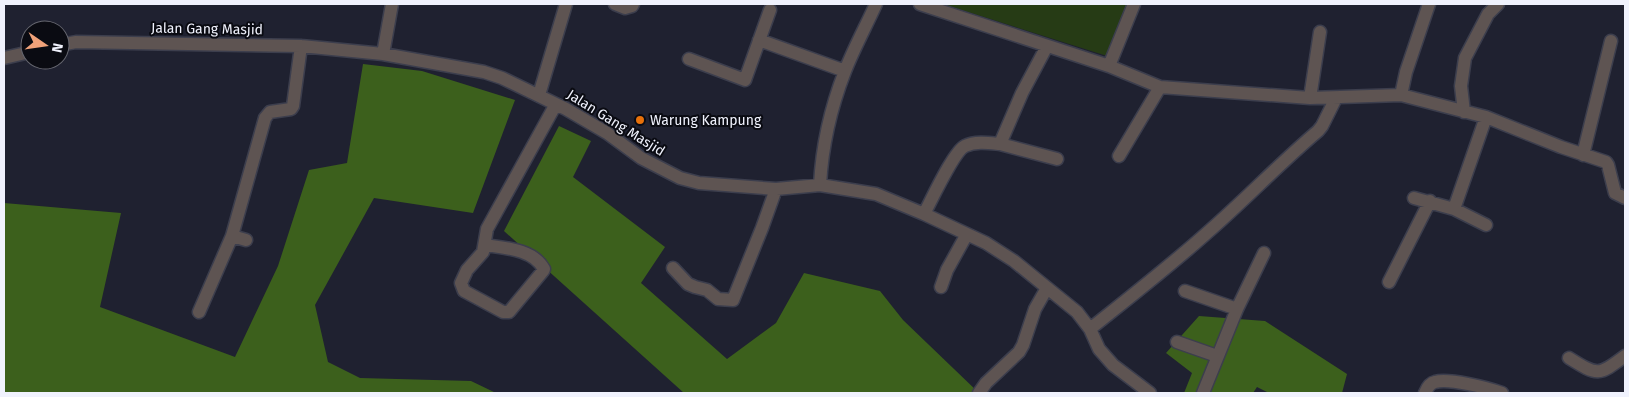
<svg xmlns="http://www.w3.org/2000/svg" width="1629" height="397" font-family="'Fira Sans',sans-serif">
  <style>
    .green { fill: #263b15 }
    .forest { fill: #3c601c }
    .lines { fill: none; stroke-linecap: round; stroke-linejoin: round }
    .minor-casing { stroke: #3c3e4d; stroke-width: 15 }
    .minor { stroke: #5e5452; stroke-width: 12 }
    .food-dot { fill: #e8710a; stroke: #0a0b12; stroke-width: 2 }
    .labels { text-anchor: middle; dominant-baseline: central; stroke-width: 4; stroke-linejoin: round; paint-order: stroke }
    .street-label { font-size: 14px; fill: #f0f2fd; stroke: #0a0b12 }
    .poi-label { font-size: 14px; fill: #f0f2fd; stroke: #0a0b12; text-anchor: start }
  </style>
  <rect width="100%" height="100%" fill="#1f2130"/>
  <path class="green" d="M947 4H1127L1107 56 946 5Z"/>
  <path class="forest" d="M363 64 422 71 515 100 473 213 374 198 315 305 328 362 360 378 471 381 496 393H4V203L121 213 100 307 235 357 278 266 309 170 347 163Z
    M559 126 591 141 573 177 665 247 641 283 727 359 776 323 804 273 880 291 903 320 979 393H684L504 231Z
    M1199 316 1265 321 1347 374 1342 393H1269L1257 387 1253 393H1184L1192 373 1166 353Z"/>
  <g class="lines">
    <g class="minor-casing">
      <path id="minor" d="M615 4 625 8 632 6 633 4
        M920 4 1109 66 1160 87 1310 98 1401 95 1486 117 1561 147 1606 162 1608 165 1615 193 1625 198
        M759 40 845 71
        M60 45 76 42 301 46 383 54 484 72 502 78 566 109 607 133 641 158 680 178 699 183 776 189 820 185 876 194 924 214 986 243 1014 261 1077 312 1090 329 1099 349 1113 365 1150 393
        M383 54 392 4
        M4 58 30 52
        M689 59 745 80 770 10
        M1109 66 1134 4
        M539 95 566 4
        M1401 95 1406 72 1429 4
        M1310 98 1320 32
        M1464 112 1461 86 1465 58 1488 14 1498 4
        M1000 144 1057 159
        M1583 155 1611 41
        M1119 156 1160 87
        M820 185C822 146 831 107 845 71 854 48 866 26 876 4
        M1414 198 1454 209 1486 225
        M1454 209 1486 117
        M924 214C931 201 954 151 965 146 976 141 989 143 1000 144L1022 93 1047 46
        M232 236 246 240
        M485 245C505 248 533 249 544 269L543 271 509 312H503L464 291 461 283 467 270 483 252 487 229 556 104
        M673 268 688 284 695 287 707 290 718 299 733 300 762 228 776 189
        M1389 282 1430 201
        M941 287 947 270 967 234
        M1185 291 1237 309
        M199 312 232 236 265 118 270 112 291 109 293 106 301 46
        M1090 329C1130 297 1170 266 1208 232 1246 199 1280 163 1318 131L1322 126 1336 98
        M1177 342 1217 356
        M1569 358C1598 376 1598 376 1625 356
        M979 393 986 383 1019 352 1023 345 1035 309 1047 288
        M1203 393 1237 309 1264 253
        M1425 393C1427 388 1430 383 1435 382 1449 378 1488 388 1502 393"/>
    </g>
    <use href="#minor" class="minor"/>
  </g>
  <circle class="food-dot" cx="640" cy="120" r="5"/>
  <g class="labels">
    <g class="street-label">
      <text transform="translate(207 29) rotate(1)">Jalan Gang Masjid</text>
      <text transform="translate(616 123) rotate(32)">Jalan Gang Masjid</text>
    </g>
    <g class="poi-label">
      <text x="650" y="120">Warung Kampung</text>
    </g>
  </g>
  <rect width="1629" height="397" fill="none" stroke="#f0f2fd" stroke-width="10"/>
  <g transform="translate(45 45) rotate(103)"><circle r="24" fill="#0a0b12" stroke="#666770"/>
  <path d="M0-4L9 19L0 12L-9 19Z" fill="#f0a27a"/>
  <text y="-8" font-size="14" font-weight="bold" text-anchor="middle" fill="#f0f2fd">N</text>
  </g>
</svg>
